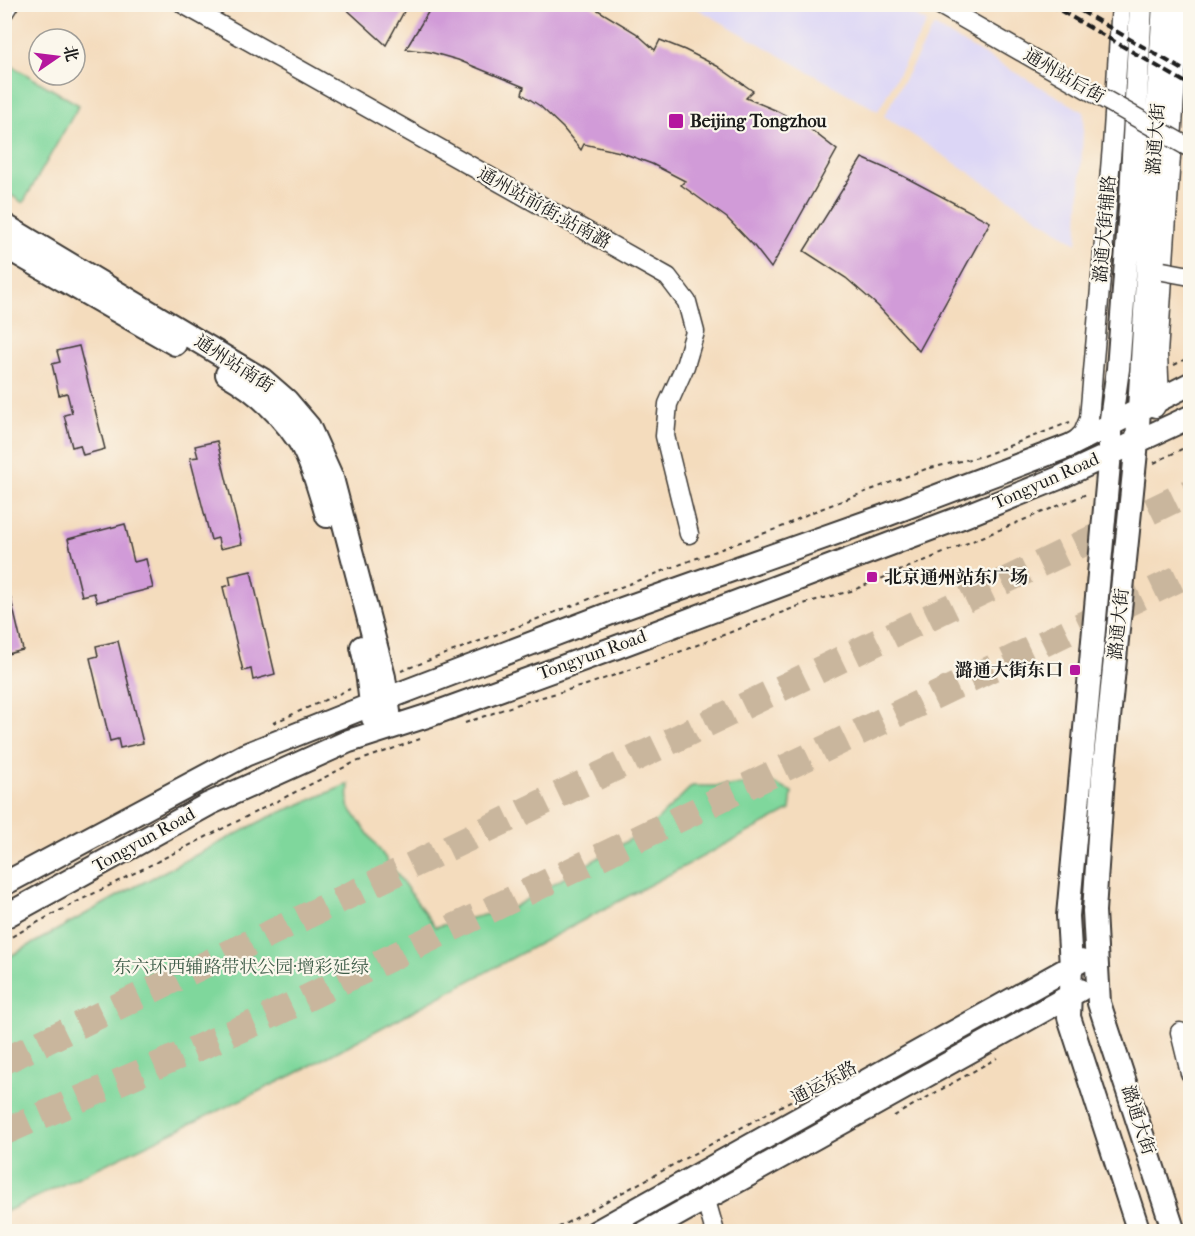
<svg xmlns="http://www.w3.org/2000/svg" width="1195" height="1236" font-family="'IM FELL French Canon','Noto Serif SC',serif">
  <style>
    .built { fill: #dcd6f6 }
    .green { fill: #7fd79c; stroke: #4e7a5c; stroke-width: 1.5 }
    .building { fill: #d19bd8 }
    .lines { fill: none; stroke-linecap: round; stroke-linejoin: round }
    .highway-tunnel { stroke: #c9b69d; stroke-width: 27; stroke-dasharray: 27 14; stroke-linecap: butt }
    .minor-casing { stroke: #3c3934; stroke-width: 21 }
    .major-casing { stroke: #3c3934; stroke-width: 26 }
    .path { stroke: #3c3934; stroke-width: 2; stroke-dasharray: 4.5 4.5; stroke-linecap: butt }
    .minor { stroke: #fff; stroke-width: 18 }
    .major { stroke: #fff; stroke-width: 22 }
    .rail { stroke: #1c1c1c; stroke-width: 4; stroke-dasharray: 9 4.5; stroke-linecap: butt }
    .minor-bridge-casing { stroke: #3c3934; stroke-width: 21; stroke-linecap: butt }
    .minor-bridge { stroke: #fff; stroke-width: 18 }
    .poi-dot { fill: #b5179e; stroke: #fbf7ec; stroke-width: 2 }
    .labels { text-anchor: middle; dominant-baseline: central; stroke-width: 4.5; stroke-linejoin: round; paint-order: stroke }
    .street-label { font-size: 18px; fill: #1c1c1c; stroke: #fbf7ec }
    .poi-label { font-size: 18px; font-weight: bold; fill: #1c1c1c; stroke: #fbf7ec; text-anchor: start }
    .park-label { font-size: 18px; fill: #3f5d49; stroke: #fbf7ec }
  </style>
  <rect width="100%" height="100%" fill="#fbf7ec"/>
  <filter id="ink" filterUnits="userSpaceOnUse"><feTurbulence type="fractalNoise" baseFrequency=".0167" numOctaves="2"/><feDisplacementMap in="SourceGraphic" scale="12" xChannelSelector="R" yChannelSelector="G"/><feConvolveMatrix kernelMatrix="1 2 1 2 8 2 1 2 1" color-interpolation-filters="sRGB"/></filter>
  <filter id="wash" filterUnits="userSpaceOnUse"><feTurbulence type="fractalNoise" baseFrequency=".008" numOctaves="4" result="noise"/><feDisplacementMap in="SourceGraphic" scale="24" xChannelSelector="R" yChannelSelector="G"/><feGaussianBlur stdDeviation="1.35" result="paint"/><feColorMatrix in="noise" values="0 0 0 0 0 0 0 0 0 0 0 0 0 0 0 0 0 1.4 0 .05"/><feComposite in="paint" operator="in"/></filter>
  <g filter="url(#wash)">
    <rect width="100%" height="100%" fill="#f4dcbd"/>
    <path class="built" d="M691 5H895L927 22 878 111Z
      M934 26 1084 112 1077 244 884 116Z"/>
    <path class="green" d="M5 62 79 105 23 203 5 191Z
      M770 782 792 792 790 810 293 1075 5 1212V959L125 892 267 818 349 784 348 806 435 927 512 908 648 829 692 786H728Z"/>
    <g id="blocks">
      <path class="building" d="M341 4H408L386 45Z
        M433 4H588L636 33 655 50 660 40 685 50 717 66 753 91 746 98 775 110 806 126 837 150 771 268 754 246 727 218 681 185 685 181 652 164 620 152 584 144 581 150 563 128 540 106 522 94 524 87 458 60 430 52 406 49Z
        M862 158 903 176 990 222 919 351 878 306 846 278 804 251Z
        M79 346 105 449 83 455 80 445 72 447 64 415 72 413 67 393 59 395 52 364 60 362 57 351Z
        M217 441 242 544 220 549 218 538 211 540 190 458 198 457 195 446Z
        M125 524 134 562 146 559 153 588 97 602 94 593 82 596 68 539Z
        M251 571 275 674 253 680 251 669 243 671 223 587 231 585 229 576Z
        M9 591 23 650 4 655V592Z
        M118 641 143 743 120 748 118 739 110 741 90 658 98 656 96 646Z"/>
    </g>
  </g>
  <g filter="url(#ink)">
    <use href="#blocks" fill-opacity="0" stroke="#3c3934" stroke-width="1.5"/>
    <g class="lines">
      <path class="highway-tunnel" d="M4 1061 1190 492
        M4 1132 257 1022 1190 573"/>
      <g class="minor-casing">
        <path id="minor" d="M183 4 668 277 687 302 695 332 685 366 668 404 665 436 689 534
          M938 4 1097 95
          M4 12 9 4
          M1155 408 1160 399 1158 354 1181 4
          M1073 443 1083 433 1089 419 1112 146 1121 4
          M1180 1032 1190 1073
          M705 1197 715 1232"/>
      </g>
      <g class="major-casing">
        <path id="major" d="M1164 4 1137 442 1103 777 1094 911 1099 1003 1174 1232
          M4 225 263 380 286 400 309 427 332 478 384 677 389 712
          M4 246 175 344
          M227 374C255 390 281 414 299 441 312 462 320 493 327 516
          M362 647 366 665 373 718
          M4 884 245 755 388 698 619 610 884 516 1069 446 1190 384
          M4 917 209 804 349 741 430 715 617 647 962 517 1059 478 1190 417
          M596 1232 1081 961
          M646 1232 1080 990
          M1139 1232 1069 1017 1071 966 1068 916 1110 453V426L1118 369 1131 195 1141 4"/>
      </g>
      <path class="path" d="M1174 365 1190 357
        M1154 463 1190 445
        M401 671 697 558 784 526 810 513 926 469 983 456 1070 422
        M273 723 350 689
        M465 723 524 702 586 685 661 659 809 602 851 591 1089 493
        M4 941 53 914 353 763 420 739
        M894 1116 997 1058
        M550 1232 803 1094"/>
      <use href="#minor" class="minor"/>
      <use href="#major" class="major"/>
      <path class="rail" d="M1049 4 1190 85
        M1069 4 1190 74"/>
      <g class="minor-bridge-casing">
        <path id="minor-bridge" d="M1097 95 1190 148
          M1163 271 1190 276"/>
      </g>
      <use href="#minor-bridge" class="minor-bridge"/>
    </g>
  </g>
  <g class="poi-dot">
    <rect x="668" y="113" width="16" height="16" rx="3"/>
    <rect x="866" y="571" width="12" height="12" rx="3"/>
    <rect x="1069" y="664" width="12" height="12" rx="3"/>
  </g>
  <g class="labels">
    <g class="street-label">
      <text transform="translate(1064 76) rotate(30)">通州站后街</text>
      <text transform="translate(1156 139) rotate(-86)">潞通大街</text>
      <text transform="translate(544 208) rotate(29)">通州站前街;站南潞</text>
      <text transform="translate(1105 229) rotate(-85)">潞通大街辅路</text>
      <text transform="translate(234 364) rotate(33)">通州站南街</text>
      <text transform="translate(1046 481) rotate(-24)">Tongyun Road</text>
      <text transform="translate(1119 624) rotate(-84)">潞通大街</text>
      <text transform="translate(592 655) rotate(-20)">Tongyun Road</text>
      <text transform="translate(144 840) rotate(-29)">Tongyun Road</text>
      <text transform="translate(824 1083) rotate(-28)">通运东路</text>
      <text transform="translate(1138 1120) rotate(72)">潞通大街</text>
    </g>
    <g class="poi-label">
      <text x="690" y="121">Beijing Tongzhou</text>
      <text x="884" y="577">北京通州站东广场</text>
      <text x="1063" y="670" text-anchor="end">潞通大街东口</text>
    </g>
    <g class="park-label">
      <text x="241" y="967">东六环西辅路带状公园·增彩延绿</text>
    </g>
  </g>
  <rect width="1195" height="1236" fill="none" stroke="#fbf7ec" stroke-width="24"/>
  <g transform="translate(57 57) rotate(76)"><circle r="28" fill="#fbf7ec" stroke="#a29f99" stroke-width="1.5"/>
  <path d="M0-4.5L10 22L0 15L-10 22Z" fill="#b5179e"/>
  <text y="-9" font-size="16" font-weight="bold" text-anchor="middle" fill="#1c1c1c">北</text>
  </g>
</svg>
